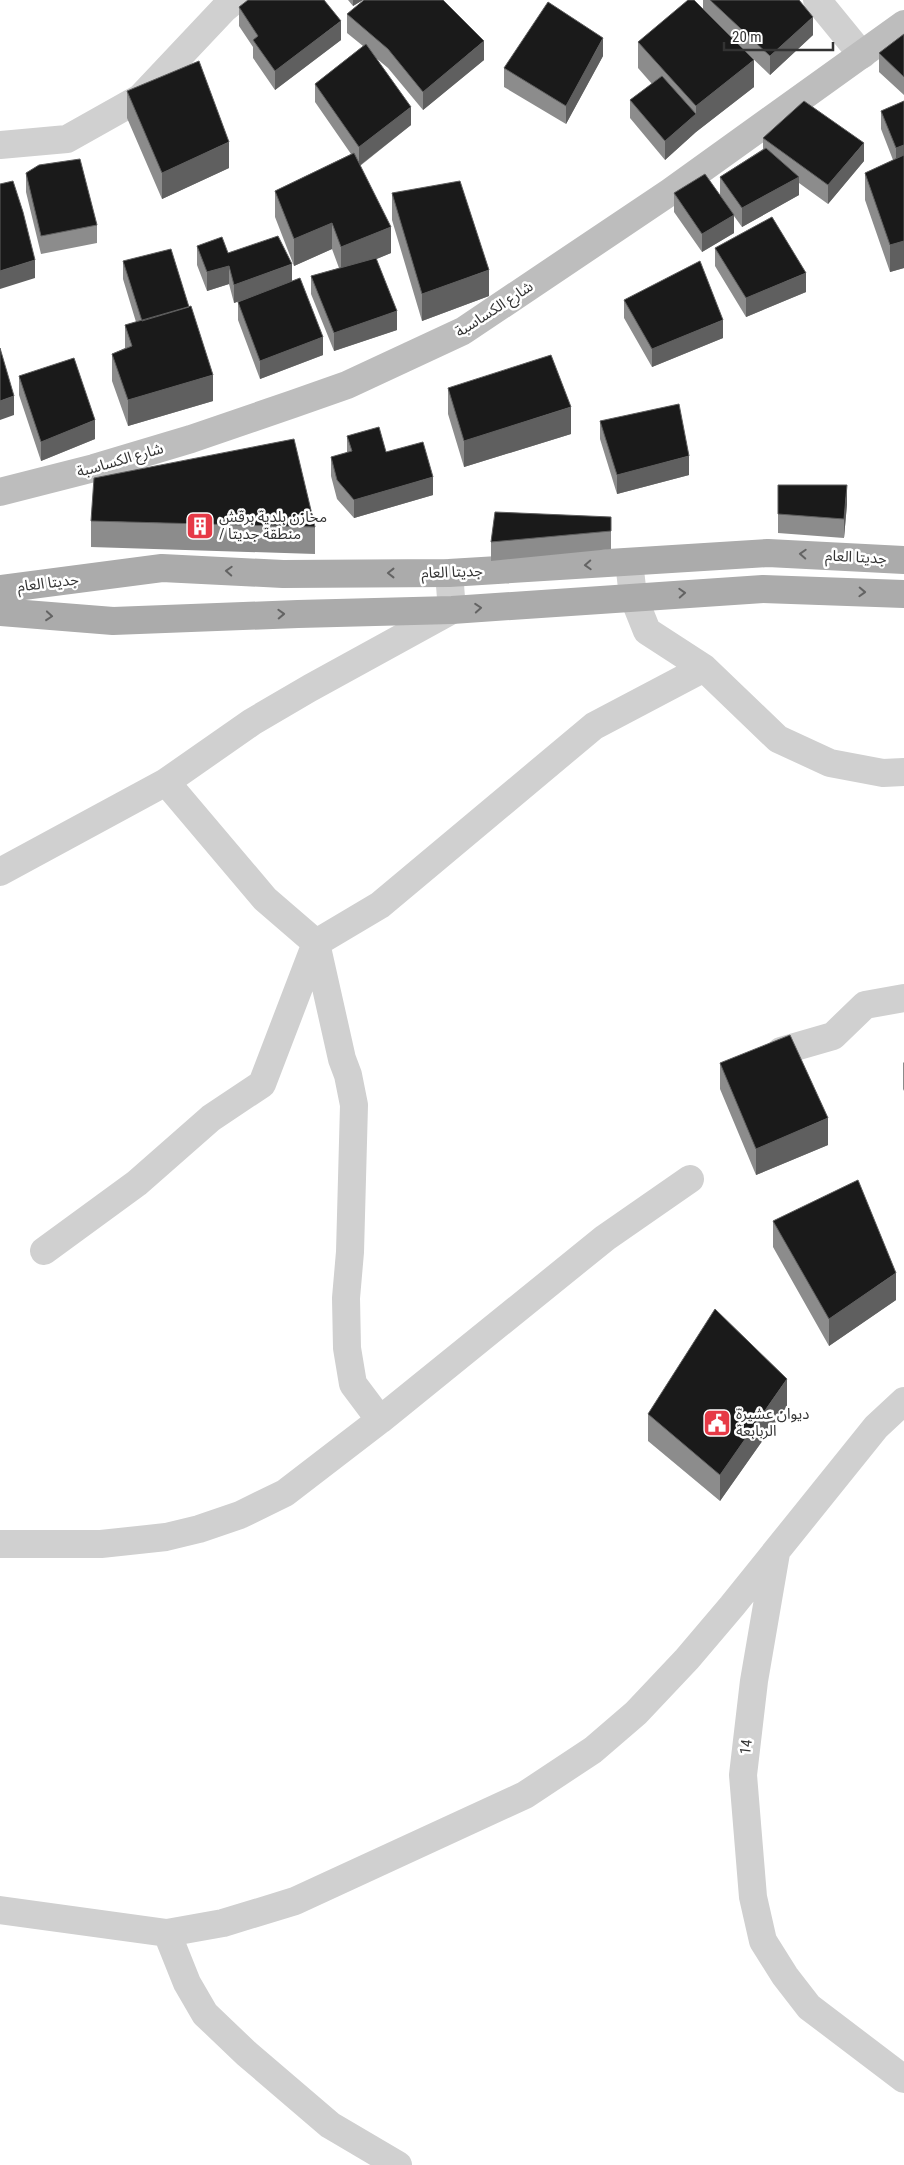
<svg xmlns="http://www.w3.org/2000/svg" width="904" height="2165" font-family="'Roboto Condensed','Noto Sans Arabic',sans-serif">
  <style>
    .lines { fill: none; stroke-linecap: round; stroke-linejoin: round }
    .street { stroke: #d0d0d0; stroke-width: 28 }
    .secondary { stroke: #bdbdbd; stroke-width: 28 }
    .primary { stroke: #ababab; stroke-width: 28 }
    .wall { fill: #8c8c8c }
    .shaded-wall { fill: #5f5f5f }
    .building { fill: #1a1a1a; stroke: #5f5f5f }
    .oneway { stroke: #636363 }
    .labels { text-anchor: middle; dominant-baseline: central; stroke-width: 5; stroke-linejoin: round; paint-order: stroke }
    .street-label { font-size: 15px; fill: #333; stroke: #fff }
    .poi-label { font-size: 15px; fill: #333; stroke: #fff; text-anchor: start }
  </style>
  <rect width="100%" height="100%" fill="#fff"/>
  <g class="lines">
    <path class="street" d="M817 0 862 55
      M0 145 67 139 140 98 224 9 235 0
      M629 562 633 596 647 631 704 668 778 739 830 763 883 773 904 772
      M166 782 265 899 316 943 342 1059 348 1075 354 1105 350 1252 346 1298 347 1348 353 1384 380 1420
      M0 872 166 782 252 722 310 688 452 610 449 573
      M781 1051 833 1036 865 1005 904 998
      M44 1251 137 1183 211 1118 262 1084 316 943 380 905 594 726 704 668
      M0 1544H101L166 1537 199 1529 240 1515 285 1493 380 1420 605 1238 690 1179
      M776 1553 754 1681 743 1775 753 1897 763 1941 785 1976 809 2007 904 2079
      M0 1910 167 1933 223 1923 295 1901 525 1795 593 1750 636 1713 687 1659 732 1606 876 1427 904 1401
      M167 1933 187 1983 205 2014 247 2054 330 2125 398 2165"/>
    <path class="secondary" d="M0 492 94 468 191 439 293 404 347 385 463 331 670 192 904 24"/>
    <path class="primary" d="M0 589 162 568 283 574 449 573 768 553 904 560
      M0 612 113 621 298 614 452 610 763 589 904 594"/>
  </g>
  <path class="wall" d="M348 0H363L353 6Z
    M703 0H799L813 35 770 75 746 52 754 87 696 132 665 160 630 118V100L652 84 638 68V42L703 9Z
    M239 7 341 40 275 90 253 58V47L239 26Z
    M347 14 484 60 423 110 388 68 376 58 411 125 360 166 391 253 376 259 397 330 334 351 311 294V276L339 268 332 249 294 266 275 217V191L351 154 315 102V84L363 46 347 33Z
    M904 34V95L879 72V53Z
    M603 56 566 124 504 87V68Z
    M127 91 229 168 162 199 127 118Z
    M904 101V268L890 272 865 200V173L893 160 881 129V111Z
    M763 138 864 161 828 204 799 183V195L742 227 734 216V233L702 252 674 212V193L720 195V177L763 149Z
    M26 173 97 225V243L41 254 26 192Z
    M392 193 489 296 422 321 392 220Z
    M197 246 228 253 292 281 323 355 260 379 238 320V302L239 301 234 303 229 284 207 291 197 265Z
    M715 248 806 292 746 317 715 266Z
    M123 261 213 401 128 426 112 381V354L125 348V325L136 322 123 279Z
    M624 300 723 338 652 367 624 318Z
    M19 376 95 439 41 461 19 395Z
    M448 388 571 434 464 467 448 414Z
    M600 421 689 475 617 494 600 439Z
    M347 436 386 452 433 495 354 518 337 499 331 476V457L347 453Z
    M778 485 847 504 844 538 778 533Z
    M611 517V549L491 561V542Z
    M91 521 315 527V554L91 547Z
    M904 1062V1091L903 1089V1063Z
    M720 1063 828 1145 756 1175 720 1089Z
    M773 1221 896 1300 829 1346 773 1247Z
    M787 1406 720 1501 648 1441V1414Z"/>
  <path class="shaded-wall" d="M353 0H363L353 6Z
    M813 17V35L770 75V56Z
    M341 21V40L275 90V71Z
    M603 38V56L566 124V106Z
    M484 41V60L423 110V92Z
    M754 60V87L696 132V106Z
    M411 107V125L359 166V147Z
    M696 114V132L665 160V141Z
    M229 142V168L162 199V173Z
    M864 143V161L828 204V185Z
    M904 145V163L896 166V148Z
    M799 177V195L742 227V208Z
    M734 215V233L702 252V234Z
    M332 223V249L294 266V239Z
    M391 227V253L341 274V247Z
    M904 241V268L890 272V245Z
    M35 260V278L0 289V271Z
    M292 264V283L234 303V285Z
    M229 266V284L207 291V272Z
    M489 270V296L422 321V294Z
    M806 273V292L746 317V298Z
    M397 311V330L334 351V333Z
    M723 320V338L652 367V349Z
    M323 337V355L260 379V361Z
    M213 375V401L128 426V400Z
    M14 396V415L0 420V401Z
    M571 407V434L464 467V441Z
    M95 420V439L41 461V442Z
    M689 456V475L617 494V475Z
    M433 477V495L354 518V500Z
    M847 485V504L844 538V519Z
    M828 1118V1145L756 1175V1149Z
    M896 1273V1300L829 1346V1319Z
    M787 1379V1406L720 1501V1475Z"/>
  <path class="building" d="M248 0H324L341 21 275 71 253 40 258 36 239 7Z
    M364 0H443L484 41 423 92 388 49 347 14Z
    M688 0H694L754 60 696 106 638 42Z
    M710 0H799L813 17 770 56Z
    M548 2 603 38 566 106 504 68Z
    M904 34V77L879 53Z
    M366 44 411 107 359 147 315 84Z
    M199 61 229 142 162 173 127 91Z
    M662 76 696 114 665 141 630 100Z
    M804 101 864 143 828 185 763 138Z
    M904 101V145L896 148 881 111Z
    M766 148 799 177 742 208 720 177Z
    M354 153 391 227 341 247 332 223 294 239 275 191Z
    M904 155V241L890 245 865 173Z
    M80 159 97 225 41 236 26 173 39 165Z
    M705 174 734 215 702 234 674 193Z
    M13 181 23 212 35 260 0 271V184Z
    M460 181 489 270 422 294 392 193Z
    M772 217 806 273 746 298 715 248Z
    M278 236 292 264 234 285 229 266 207 272 197 246 222 237 228 253Z
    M171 249 189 307 142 321 123 261Z
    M376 258 397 311 334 333 311 276Z
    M700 261 723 320 652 349 624 300Z
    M300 278 323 337 260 361 238 302Z
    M191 306 213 375 128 400 112 354 132 346 125 325Z
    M0 348 14 396 0 401Z
    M551 355 571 407 464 441 448 388Z
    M74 358 95 420 41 442 19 376Z
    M679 404 689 456 617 475 600 421Z
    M379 427 386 452 423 442 433 477 354 500 337 480 331 457 352 451 347 436Z
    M294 439 315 527 91 521 94 478Z
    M778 485H847L844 519 778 514Z
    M495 512 611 517V531L491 542Z
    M790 1035 828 1118 756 1149 720 1063Z
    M858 1180 896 1273 829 1319 773 1221Z
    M715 1309 787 1379 720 1475 648 1414Z"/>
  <defs><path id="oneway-chevron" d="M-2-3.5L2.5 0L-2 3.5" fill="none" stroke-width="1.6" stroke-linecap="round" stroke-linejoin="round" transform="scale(1.25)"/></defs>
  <g class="oneway">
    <use href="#oneway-chevron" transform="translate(803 554) rotate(-177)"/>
    <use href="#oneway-chevron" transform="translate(588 565) rotate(177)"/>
    <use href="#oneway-chevron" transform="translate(229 571) rotate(-177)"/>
    <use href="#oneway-chevron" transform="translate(391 573) rotate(180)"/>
    <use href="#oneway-chevron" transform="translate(862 592) rotate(2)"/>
    <use href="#oneway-chevron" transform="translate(682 593) rotate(-3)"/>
    <use href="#oneway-chevron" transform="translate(478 608) rotate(-4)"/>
    <use href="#oneway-chevron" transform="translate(281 614) rotate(-2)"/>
    <use href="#oneway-chevron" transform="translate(49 616) rotate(5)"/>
  </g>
  <defs>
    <g id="building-square" transform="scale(1.4375)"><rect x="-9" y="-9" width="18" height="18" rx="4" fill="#e63946" stroke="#fff"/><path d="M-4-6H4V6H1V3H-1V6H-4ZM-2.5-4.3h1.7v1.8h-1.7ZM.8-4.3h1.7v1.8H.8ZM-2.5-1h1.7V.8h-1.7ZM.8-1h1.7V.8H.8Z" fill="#fff"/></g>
    <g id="civic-square" transform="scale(1.4375)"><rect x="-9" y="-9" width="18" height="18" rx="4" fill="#e63946" stroke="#fff"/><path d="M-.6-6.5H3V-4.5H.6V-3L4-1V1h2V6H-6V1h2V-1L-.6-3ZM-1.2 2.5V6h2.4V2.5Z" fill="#fff"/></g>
  </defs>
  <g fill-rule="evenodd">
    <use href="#building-square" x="200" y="526"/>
    <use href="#civic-square" x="717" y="1423"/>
  </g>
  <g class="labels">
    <g class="street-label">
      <text transform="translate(494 309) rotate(-33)">شارع الكساسبة</text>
      <text transform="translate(120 460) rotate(-16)">شارع الكساسبة</text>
      <text transform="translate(856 557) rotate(3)">جديتا العام</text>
      <text transform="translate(452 572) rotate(-2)">جديتا العام</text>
      <text transform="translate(48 583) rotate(-7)">جديتا العام</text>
      <text transform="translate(746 1747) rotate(-83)">14</text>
    </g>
    <g class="poi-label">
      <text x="219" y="517">مخازن بلدية برقش<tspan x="219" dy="17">/ منطقة جديتا</tspan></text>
      <text x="736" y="1414">ديوان عشيرة<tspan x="736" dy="17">الربابعة</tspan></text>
    </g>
  </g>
  <path d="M724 42v8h109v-8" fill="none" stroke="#333333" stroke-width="2.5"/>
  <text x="732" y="42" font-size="15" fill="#333333" stroke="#ffffff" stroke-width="4" paint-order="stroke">20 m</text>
</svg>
